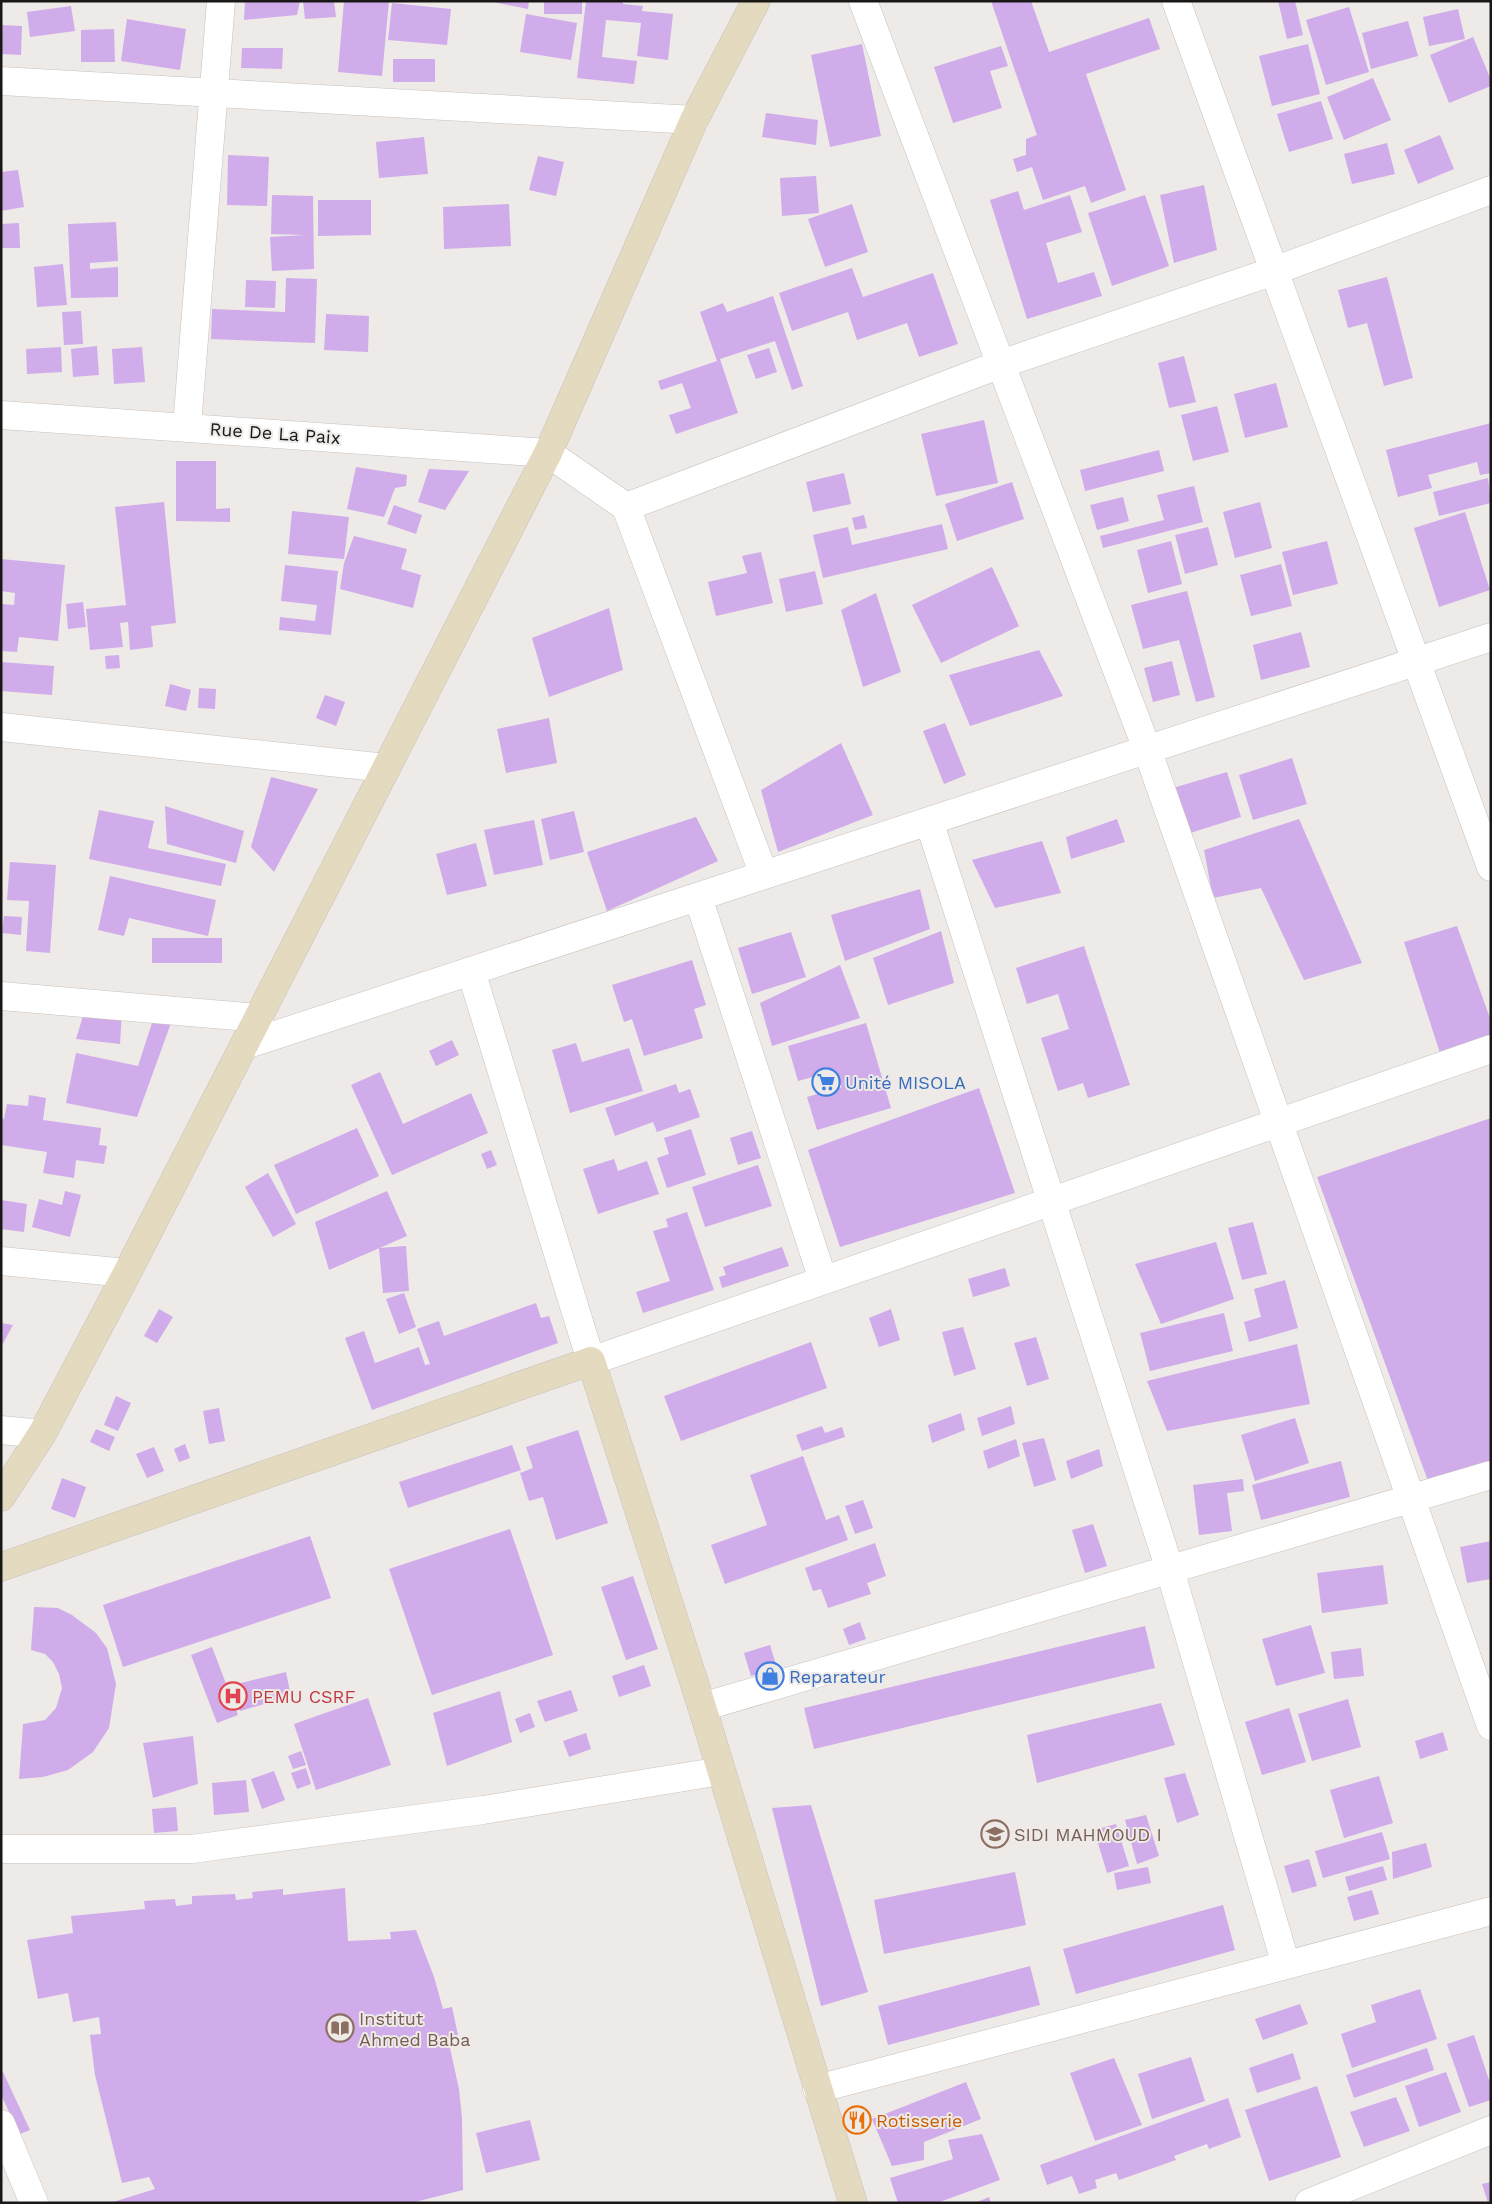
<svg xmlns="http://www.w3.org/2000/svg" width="1492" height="2204" font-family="'Work Sans',sans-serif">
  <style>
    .building { fill: #d0acea }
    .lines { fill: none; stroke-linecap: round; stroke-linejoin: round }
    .street-casing { stroke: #c6c2bf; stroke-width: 29 }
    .secondary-casing { stroke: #c6c2bf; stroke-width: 29 }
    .street { stroke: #fff; stroke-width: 28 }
    .secondary { stroke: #e4dabf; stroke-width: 28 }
    .labels { text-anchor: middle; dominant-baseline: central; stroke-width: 4; stroke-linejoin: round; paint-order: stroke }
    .street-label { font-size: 18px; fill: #191817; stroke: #eeeae7 }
    .shop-label { font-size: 18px; fill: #366cbe; stroke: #eeeae7; text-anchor: start }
    .health-label { font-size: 18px; fill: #be3a42; stroke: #eeeae7; text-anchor: start }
    .education-label { font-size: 18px; fill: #785e54; stroke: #eeeae7; text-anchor: start }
    .food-label { font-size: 18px; fill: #c56008; stroke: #eeeae7; text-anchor: start }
  </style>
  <rect width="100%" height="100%" fill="#eeeae7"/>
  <path class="building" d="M245 1H300L297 15 244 20Z
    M303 1H334L336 17 305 19Z
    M344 1H389L382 76 338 72Z
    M488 1H529L528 9Z
    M544 1H582V14H544Z
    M586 1H623V4L643 6 642 11 673 14 668 60 637 56 641 23 606 20 602 57 637 61 634 84 577 78Z
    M991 1H1031L1049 52 1149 18 1160 49 1086 74 1126 190 1091 203 1085 186 1043 200 1032 167 1017 172 1013 159 1026 155V139L1037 135Z
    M1278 1H1295L1303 35 1287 39Z
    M392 3 451 9 447 45 388 40Z
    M71 6 75 31 30 37 27 12Z
    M1349 7 1369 72 1326 85 1306 20Z
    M1458 9 1465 39 1429 46 1423 17Z
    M526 14 577 23 571 60 520 52Z
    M127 19 186 29 180 70 121 61Z
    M1408 21 1418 56 1371 69 1362 33Z
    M1 25 22 26 21 55 1 54Z
    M114 29 115 62H81V30Z
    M1473 37 1491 80V86L1449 103 1430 55Z
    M862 44 881 136 830 147 811 55Z
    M1308 44 1320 94 1272 106 1259 56Z
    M1001 46 1008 66 990 71 1002 108 953 123 934 67Z
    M242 48H283L282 69 241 68Z
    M393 59H435V82H393Z
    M1373 78 1391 120 1344 140 1327 97Z
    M1321 101 1333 139 1289 152 1277 114Z
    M766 113 818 120 816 145 762 137Z
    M1440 135 1454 169 1418 184 1404 150Z
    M424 137 428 174 379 178 376 142Z
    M1387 143 1395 174 1352 184 1344 154Z
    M228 155 269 157 267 206 227 205Z
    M538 156 564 162 556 196 529 190Z
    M18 170 24 207 1 211V172Z
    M816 176 819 213 782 216 780 178Z
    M1204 185 1217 250 1174 263 1160 195Z
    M1018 191 1024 210 1070 195 1082 232 1046 243 1058 283 1094 272 1102 296 1027 319 990 200Z
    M272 195 313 196 314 269 272 271 270 237 305 235 271 234Z
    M1145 195 1169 266 1112 286 1088 213Z
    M318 200H371V235L318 236Z
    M509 204 511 246 444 249 443 207Z
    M852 204 868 252 825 267 808 219Z
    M116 222 118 261 90 263V269L118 267V297L71 298 68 224Z
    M19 223 20 248H1V224Z
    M63 264 67 305 37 307 34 267Z
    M852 268 863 297 933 273 958 344 919 357 907 323 857 340 848 312 792 331 779 293Z
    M1387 277 1413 378 1384 386 1367 323 1348 328 1338 290Z
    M286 278 317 279 315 343 211 339 212 309 285 312Z
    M246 280 276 281 275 308 245 307Z
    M773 296 803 386 792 390 775 341 720 359 738 413 676 434 669 415 691 408 682 383 661 390 658 381 717 361 700 312 723 303 727 312Z
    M81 311 83 344 64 345 62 312Z
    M326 314 369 316 368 352 324 350Z
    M97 346 99 375 73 377 71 349Z
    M61 347 62 372 27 374 26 349Z
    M142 347 145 382 114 384 112 349Z
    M769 348 777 372 756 379 747 355Z
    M1184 356 1196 402 1169 408 1158 363Z
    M1276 383 1288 427 1245 438 1234 394Z
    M1217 406 1229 452 1193 461 1181 415Z
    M984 420 998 483 936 496 921 434Z
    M1491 423V473L1480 475 1477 462 1428 475 1432 488 1398 497 1386 450Z
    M1159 450 1164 471 1085 491 1080 470Z
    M176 461H216V509L230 508V522L176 521Z
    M356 467 407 475 406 486 395 488 384 517 347 509Z
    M429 469 469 471 445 510 418 502Z
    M844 473 851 504 813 512 806 482Z
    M1488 478 1491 503 1439 516 1433 492Z
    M1012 482 1024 519 957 541 945 504Z
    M1194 486 1203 522 1103 548 1100 536 1164 520 1157 495Z
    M1123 497 1129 521 1097 530 1090 505Z
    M164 502 176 623 151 626 153 647 130 650 128 622 120 623 123 647 90 650 86 609 126 605 115 507Z
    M1260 502 1272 548 1235 558 1223 512Z
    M394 505 422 515 416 534 387 524Z
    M292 511 349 517 344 559 288 554Z
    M1465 512 1490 590 1439 607 1414 528Z
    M864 515 867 528 855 530 852 518Z
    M942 524 948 549 823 578 813 535 848 527 852 545Z
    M1208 527 1218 565 1185 574 1175 535Z
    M354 536 407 549 401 569 421 575 413 608 340 589 344 563Z
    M1171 541 1182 584 1148 593 1137 550Z
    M1327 541 1338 584 1293 595 1282 552Z
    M761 552 773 603 716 616 708 582 747 573 742 556Z
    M1 559 65 565 58 641 19 637 17 652 1 651V604L14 605 15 593 1 591Z
    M1281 564 1292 606 1251 616 1240 575Z
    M285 565 338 571 331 635 279 630 280 617 315 621 317 605 281 601Z
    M992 567 1019 626 941 663 912 605Z
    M815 571 823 604 786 612 779 579Z
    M1187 591 1215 697 1196 702 1179 640 1143 649 1131 605Z
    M876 593 901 672 863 687 841 610Z
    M83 602 86 627 68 629 66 604Z
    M609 608 623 670 549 697 532 638Z
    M1301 632 1310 667 1261 680 1253 645Z
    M1039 650 1063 696 970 726 949 675Z
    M119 655 120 668 106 669 105 656Z
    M1172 661 1180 695 1153 702 1144 668Z
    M1 662 54 666 52 695 1 691Z
    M170 684 191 690 186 711 165 706Z
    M199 688 216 689 215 709 198 708Z
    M325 695 345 702 336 726 316 718Z
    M549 718 557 763 506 773 497 729Z
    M945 723 966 775 944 784 923 731Z
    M841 743 873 815 778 852 761 790Z
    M1292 758 1307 804 1253 820 1239 775Z
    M1227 772 1241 817 1187 834 1173 788Z
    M271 777 318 789 274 872 251 847Z
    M165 806 244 831 236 863 167 844Z
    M99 810 154 821 148 848 226 864 221 886 89 859Z
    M574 811 584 852 550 860 541 819Z
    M696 817 718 861 607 911 587 852Z
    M1117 819 1125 842 1071 859 1066 837Z
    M1299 819 1362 963 1304 980 1261 888 1213 898 1204 850Z
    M534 820 543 865 494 875 484 830Z
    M1042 841 1061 893 995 908 972 860Z
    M476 843 487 886 447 895 436 854Z
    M10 862 56 865 50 953 26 951 29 901 7 900Z
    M110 876 216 900 208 936 129 918 124 936 98 930Z
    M920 889 930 929 845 961 831 915Z
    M4 916 22 917 21 935 2 933Z
    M1457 926 1491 1021V1036L1440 1053 1404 942Z
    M941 931 954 983 888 1005 873 958Z
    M791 932 806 977 752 994 738 948Z
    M152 938H222V963H152Z
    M1084 946 1130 1085 1088 1098 1083 1083 1058 1091 1041 1038 1069 1029 1058 994 1027 1004 1016 968Z
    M692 960 706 1005 694 1009 703 1038 644 1056 632 1019 624 1022 612 985Z
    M840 965 860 1018 772 1046 760 1003Z
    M86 1006 122 1012 120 1044 76 1039Z
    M153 1020 171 1023 137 1117 66 1103 76 1053 138 1066Z
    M866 1023 891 1108 817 1130 807 1097 842 1087 830 1072 798 1081 788 1046Z
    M452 1040 459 1055 436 1066 429 1051Z
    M576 1043 582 1062 629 1048 643 1091 570 1113 552 1050Z
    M380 1072 403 1124 471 1093 488 1133 392 1175 351 1085Z
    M676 1084 679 1093 690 1089 700 1117 657 1132 653 1122 615 1136 605 1108Z
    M979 1088 1015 1193 840 1247 808 1150Z
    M29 1095 46 1098 43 1120 101 1128 99 1145 107 1146 104 1164 76 1160 74 1178 43 1173 47 1152 1 1145V1118L4 1119 7 1104 28 1106Z
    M1491 1118V1461L1428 1481 1317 1177Z
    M357 1128 379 1176 296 1214 274 1165Z
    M691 1129 706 1175 667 1188 657 1158 669 1154 664 1138Z
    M752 1131 761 1158 738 1165 730 1138Z
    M491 1150 497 1165 487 1169 481 1154Z
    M614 1159 618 1171 647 1161 659 1194 598 1214 583 1169Z
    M758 1165 772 1206 705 1227 692 1187Z
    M268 1173 296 1224 273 1237 245 1187Z
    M65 1191 81 1195 70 1237 32 1227 39 1199 62 1205Z
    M387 1191 407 1236 329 1270 315 1222Z
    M1 1200 27 1204 24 1232 1 1229Z
    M687 1212 714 1290 643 1313 636 1292 670 1281 653 1231 668 1227 666 1219Z
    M1253 1222 1267 1274 1242 1280 1228 1228Z
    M1216 1242 1234 1299 1161 1324 1135 1264Z
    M406 1246 409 1291 383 1293 379 1248Z
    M782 1247 789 1266 722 1288 719 1277 726 1275 723 1267Z
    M1005 1268 1010 1286 973 1297 968 1279Z
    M1285 1280 1298 1328 1249 1342 1244 1322 1261 1317 1254 1289Z
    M404 1293 416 1327 399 1334 386 1299Z
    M536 1303 541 1318 549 1316 558 1343 372 1410 345 1338 364 1331 375 1363 419 1347 425 1365 430 1364 417 1329 439 1321 444 1336Z
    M159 1309 173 1317 157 1343 144 1336Z
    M891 1309 900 1340 879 1347 869 1318Z
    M1224 1313 1233 1351 1150 1371 1140 1333Z
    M1 1323 13 1325 1 1347Z
    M963 1327 976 1369 954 1376 942 1332Z
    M1036 1337 1049 1379 1027 1386 1014 1343Z
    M811 1342 827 1388 681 1441 664 1396Z
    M1297 1344 1310 1404 1167 1431 1147 1381Z
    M116 1396 131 1403 118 1431 104 1425Z
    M1011 1406 1015 1424 982 1436 977 1418Z
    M219 1408 225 1441 209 1444 203 1411Z
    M961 1413 965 1430 932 1443 928 1425Z
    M1295 1418 1309 1463 1255 1481 1241 1435Z
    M822 1426 825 1433 842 1427 845 1437 802 1451 796 1435Z
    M96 1429 115 1437 109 1451 90 1442Z
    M578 1430 608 1523 556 1540 543 1497 529 1501 520 1473 533 1468 526 1447Z
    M1044 1438 1056 1480 1034 1487 1022 1443Z
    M1016 1439 1020 1456 988 1469 983 1451Z
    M185 1444 190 1458 179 1462 174 1449Z
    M512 1445 521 1470 408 1508 399 1482Z
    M154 1447 164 1471 147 1478 136 1454Z
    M1099 1449 1103 1466 1071 1479 1066 1461Z
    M803 1456 826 1520 839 1515 848 1540 725 1584 711 1545 767 1525 750 1475Z
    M1341 1461 1350 1497 1261 1520 1252 1485Z
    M62 1478 86 1487 75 1518 51 1509Z
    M1243 1479 1244 1491 1227 1493 1232 1531 1199 1535 1193 1485Z
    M863 1500 873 1528 855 1534 845 1506Z
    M1093 1524 1107 1566 1085 1573 1072 1530Z
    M510 1529 553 1655 432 1695 389 1569Z
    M310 1536 331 1598 123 1667 103 1605Z
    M1491 1541V1579L1467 1583 1460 1547Z
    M875 1543 886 1576 867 1583 871 1594 828 1608 821 1589 813 1591 805 1568Z
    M1383 1565 1388 1604 1322 1613 1317 1573Z
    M633 1576 658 1649 626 1660 601 1587Z
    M34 1607 58 1608 72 1615 96 1633 107 1648 116 1684 109 1728 93 1752 68 1770 43 1777 19 1779 23 1724 45 1720 56 1708 62 1688 59 1674 53 1662 45 1654 31 1650Z
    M860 1622 866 1639 849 1645 843 1629Z
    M1311 1625 1325 1673 1276 1686 1262 1639Z
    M1145 1626 1155 1668 814 1749 804 1708Z
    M770 1645 777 1668 751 1676 744 1653Z
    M212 1647 238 1715 217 1723 191 1655Z
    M1361 1648 1364 1676 1334 1679 1331 1652Z
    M644 1665 651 1686 619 1697 612 1676Z
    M286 1672 291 1696 240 1711 233 1685Z
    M571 1690 578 1711 545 1722 537 1701Z
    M500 1691 512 1742 447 1766 433 1713Z
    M368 1698 391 1765 316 1790 294 1724Z
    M1348 1699 1361 1747 1312 1761 1298 1714Z
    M1161 1703 1175 1745 1037 1783 1027 1735Z
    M1289 1708 1306 1762 1262 1775 1245 1722Z
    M530 1713 535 1727 520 1733 515 1719Z
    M1443 1732 1448 1750 1420 1759 1415 1741Z
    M586 1733 591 1749 569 1757 563 1741Z
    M193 1736 198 1784 153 1798 143 1743Z
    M301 1751 306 1765 293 1769 288 1756Z
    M306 1768 311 1784 297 1789 291 1773Z
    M274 1771 285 1800 262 1809 251 1779Z
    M1185 1773 1199 1815 1177 1823 1164 1778Z
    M1379 1776 1393 1823 1344 1838 1330 1790Z
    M246 1780 249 1812 214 1815 212 1783Z
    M811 1805 868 1992 821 2006 772 1808Z
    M176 1807 178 1831 154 1833 152 1809Z
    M1146 1815 1159 1856 1137 1864 1125 1820Z
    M1116 1824 1129 1866 1107 1873 1094 1830Z
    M1382 1832 1390 1859 1323 1878 1315 1851Z
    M1426 1843 1432 1867 1393 1879 1392 1852Z
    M1309 1859 1317 1886 1292 1893 1284 1866Z
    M1383 1866 1387 1880 1349 1891 1345 1877Z
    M1148 1867 1151 1883 1117 1890 1114 1873Z
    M1015 1872 1026 1925 884 1954 874 1900Z
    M345 1888 348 1941 391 1939 390 1932 416 1930 434 1977 443 2009 452 2007 458 2035 448 2039 459 2089 462 2118 463 2190 411 2203H110L155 2189 149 2177 122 2183 95 2075 90 2035 101 2034 99 2017 73 2022 68 1993 38 1999 27 1940 73 1933 71 1916 145 1909 144 1901 175 1899 176 1906 192 1904V1896L235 1894 236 1900 253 1898 252 1892 283 1889V1895Z
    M1372 1890 1379 1914 1354 1921 1347 1897Z
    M1223 1905 1235 1950 1076 1994 1063 1949Z
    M1030 1966 1040 2005 888 2045 878 2006Z
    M1420 1989 1437 2039 1352 2068 1341 2034 1376 2022 1371 2005Z
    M1300 2004 1308 2024 1263 2040 1255 2019Z
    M1474 2035 1489 2080 1491 2079V2100L1469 2107 1447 2044Z
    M1427 2048 1434 2070 1354 2098 1346 2075Z
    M1293 2053 1301 2079 1257 2093 1249 2068Z
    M1191 2057 1205 2101 1152 2119 1138 2074Z
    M1114 2058 1142 2125 1095 2141 1070 2073Z
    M3 2072 30 2130 20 2134 1 2095V2073Z
    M1446 2072 1461 2112 1419 2127 1405 2086Z
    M966 2082 981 2119 924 2142V2160L892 2166 872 2119Z
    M1317 2086 1341 2157 1269 2181 1245 2110Z
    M1396 2097 1410 2131 1364 2147 1350 2112Z
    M1228 2098 1241 2137 1209 2149 1207 2144 1174 2156 1176 2160 1119 2180 1116 2173 1095 2180 1097 2188 1079 2194 1072 2176 1047 2185 1040 2165Z
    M530 2120 540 2160 486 2173 476 2133Z
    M982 2134 1000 2180 937 2203H898L890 2178 953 2159 948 2140Z
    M1491 2182V2203H1488L1482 2184Z
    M989 2197 991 2203H975Z"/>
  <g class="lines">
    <g class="street-casing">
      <path id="street" d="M863 1 1147 749 1491 1726
        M1176 1 1491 867
        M1 81 694 120
        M1 415 548 453 626 507 764 875
        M187 426 221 1
        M626 507 1001 364 1274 271 1491 190
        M1 727 386 768
        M929 821 1170 1570 1286 1965
        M698 897 823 1280
        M471 971 591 1361 1491 1049
        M1 996 259 1018
        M245 1045 1491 637
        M1 1261 127 1273
        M1 1430 42 1434
        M702 1707 1491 1475
        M1 1849H192L483 1810 721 1771
        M817 2089 1491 1911
        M1 2124 34 2203
        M1309 2203 1491 2130"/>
    </g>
    <g class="secondary-casing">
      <path id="secondary" d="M1 1497 42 1434 127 1273 548 453 694 120 756 1
        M1 1567 591 1361 702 1707 853 2203"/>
    </g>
    <use href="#street" class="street"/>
    <use href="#secondary" class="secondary"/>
  </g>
  <defs>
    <g id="supermarket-ring" transform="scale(1.4375)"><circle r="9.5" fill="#eeeae7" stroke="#3f7fe0" stroke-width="1.5"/><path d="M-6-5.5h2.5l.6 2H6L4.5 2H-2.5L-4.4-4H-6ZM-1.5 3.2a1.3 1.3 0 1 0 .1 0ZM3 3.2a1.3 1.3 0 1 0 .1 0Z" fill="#3f7fe0"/></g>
    <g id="shop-ring" transform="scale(1.4375)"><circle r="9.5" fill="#eeeae7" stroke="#3f7fe0" stroke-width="1.5"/><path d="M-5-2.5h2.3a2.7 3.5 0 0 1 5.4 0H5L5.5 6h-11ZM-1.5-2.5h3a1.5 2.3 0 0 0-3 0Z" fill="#3f7fe0"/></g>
    <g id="hospital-ring" transform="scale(1.4375)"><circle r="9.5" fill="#eeeae7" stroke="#e0444e" stroke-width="1.5"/><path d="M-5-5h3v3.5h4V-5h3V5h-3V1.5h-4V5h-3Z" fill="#e0444e"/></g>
    <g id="school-ring" transform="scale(1.4375)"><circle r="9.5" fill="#eeeae7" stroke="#8d6e63" stroke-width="1.5"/><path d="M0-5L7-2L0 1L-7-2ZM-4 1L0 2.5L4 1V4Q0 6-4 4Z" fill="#8d6e63"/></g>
    <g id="library-ring" transform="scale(1.4375)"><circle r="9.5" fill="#eeeae7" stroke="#8d6e63" stroke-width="1.5"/><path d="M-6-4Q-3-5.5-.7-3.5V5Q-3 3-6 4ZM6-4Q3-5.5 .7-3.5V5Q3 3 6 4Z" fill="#8d6e63"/></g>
    <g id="restaurant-ring" transform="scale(1.4375)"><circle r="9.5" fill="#eeeae7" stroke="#e8710a" stroke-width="1.5"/><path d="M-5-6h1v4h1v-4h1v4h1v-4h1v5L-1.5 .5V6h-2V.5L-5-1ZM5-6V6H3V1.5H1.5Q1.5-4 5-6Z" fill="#e8710a"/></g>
  </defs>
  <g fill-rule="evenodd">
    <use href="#supermarket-ring" x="826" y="1082"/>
    <use href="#shop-ring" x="770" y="1676"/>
    <use href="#hospital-ring" x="233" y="1696"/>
    <use href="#school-ring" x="995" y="1834"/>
    <use href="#library-ring" x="340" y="2028"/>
    <use href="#restaurant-ring" x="857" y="2120"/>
  </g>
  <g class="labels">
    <g class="street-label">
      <text transform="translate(275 433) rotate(4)">Rue De La Paix</text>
    </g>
    <g class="shop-label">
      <text x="845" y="1082">Unité MISOLA</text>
      <text x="789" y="1676">Reparateur</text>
    </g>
    <g class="health-label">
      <text x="252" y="1696">PEMU CSRF</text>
    </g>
    <g class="education-label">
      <text x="1014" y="1834">SIDI MAHMOUD I</text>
      <text x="359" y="2018">Institut<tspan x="359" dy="21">Ahmed Baba</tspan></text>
    </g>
    <g class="food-label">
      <text x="876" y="2120">Rotisserie</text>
    </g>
  </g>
  <rect width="1492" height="2204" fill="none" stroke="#191817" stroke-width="5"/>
</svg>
